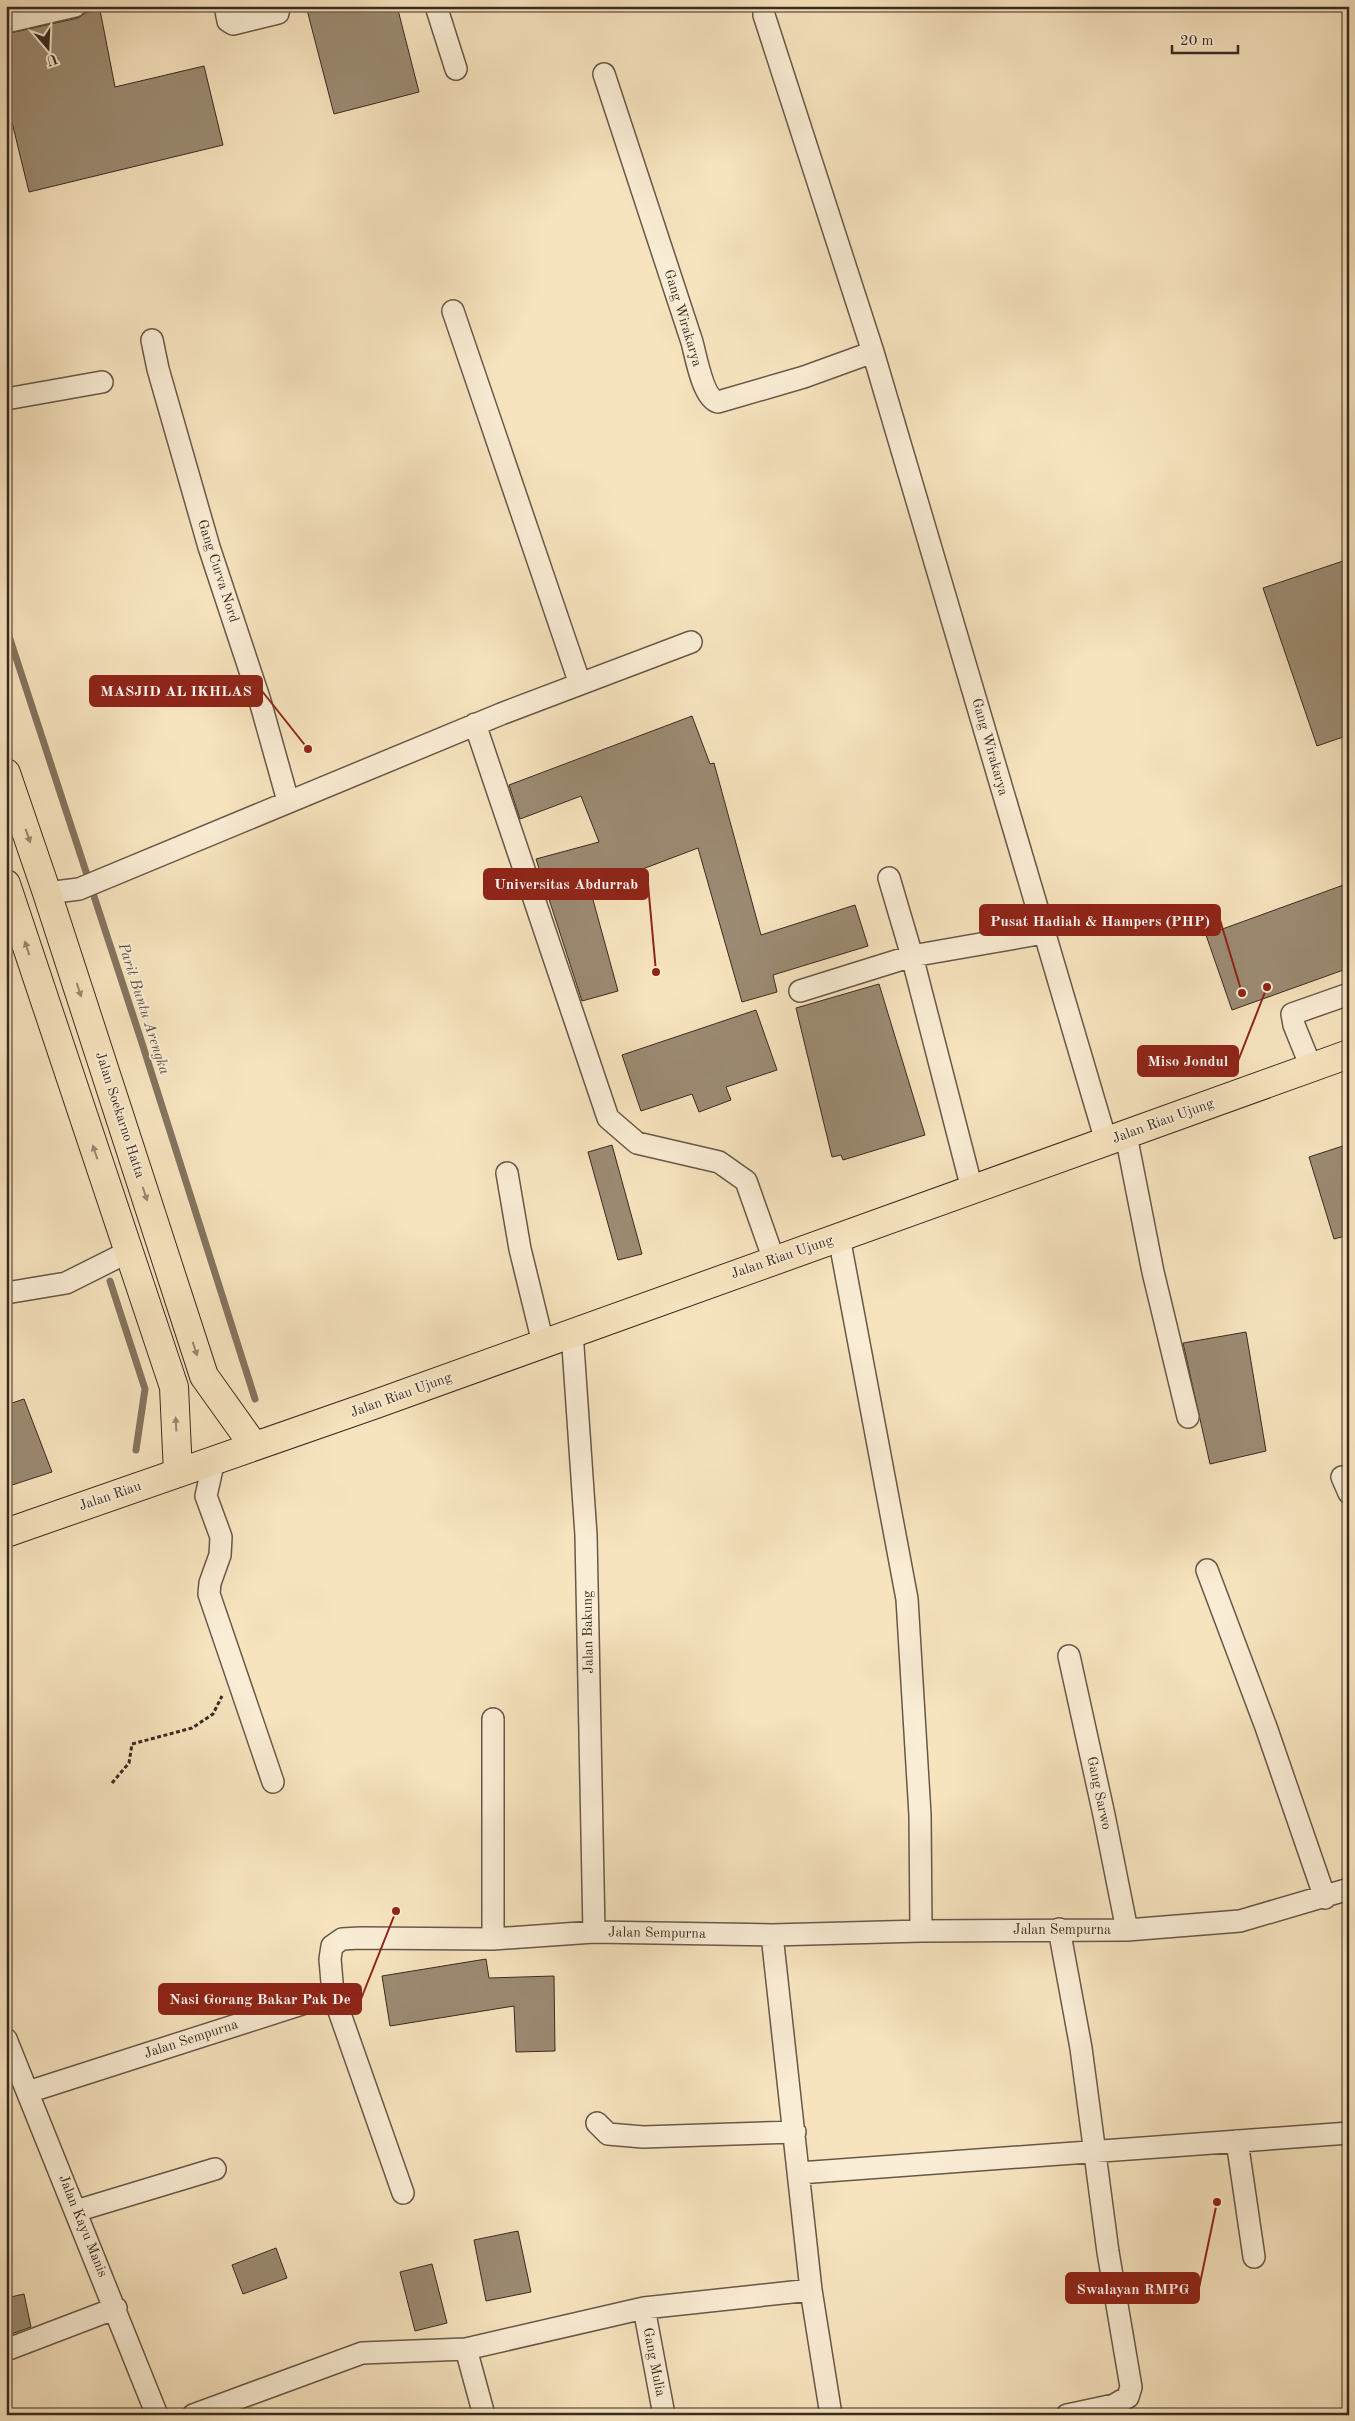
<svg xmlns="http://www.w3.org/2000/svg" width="1355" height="2421" font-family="'Old Standard TT',serif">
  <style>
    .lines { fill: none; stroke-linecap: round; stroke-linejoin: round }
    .stream { stroke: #84745f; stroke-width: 7 }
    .building { fill: #9c8b73; stroke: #392a20 }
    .minor-casing { stroke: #685848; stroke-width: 24 }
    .major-casing { stroke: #392a20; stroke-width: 30 }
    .path { stroke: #392a20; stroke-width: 3; stroke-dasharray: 4 2.5; stroke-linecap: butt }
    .minor { stroke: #faedd5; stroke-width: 21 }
    .major { stroke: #f7e4bf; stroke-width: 28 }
    .oneway { fill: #988770 }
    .labels { text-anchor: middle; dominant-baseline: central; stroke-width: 4; stroke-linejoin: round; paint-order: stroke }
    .street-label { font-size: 14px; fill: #392a20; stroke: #faedd5 }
    .water-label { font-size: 15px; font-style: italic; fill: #5e4f40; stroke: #faedd5 }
    .leader { fill: none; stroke: #8f2418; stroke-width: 2 }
    .callout-dot { fill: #8f2418; stroke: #faedd5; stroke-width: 2 }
    .callout { fill: #8f2418; stroke: #8f2418; stroke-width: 2 }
    .callout-label { font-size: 15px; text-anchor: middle; font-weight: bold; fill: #fff }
  </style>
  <rect width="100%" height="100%" fill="#f7e4bf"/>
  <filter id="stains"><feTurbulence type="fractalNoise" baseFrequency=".004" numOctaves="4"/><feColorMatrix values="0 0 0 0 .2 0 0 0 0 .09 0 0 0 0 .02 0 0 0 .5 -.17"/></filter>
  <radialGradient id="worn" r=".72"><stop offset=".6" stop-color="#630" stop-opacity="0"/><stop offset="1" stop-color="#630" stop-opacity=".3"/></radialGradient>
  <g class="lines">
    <path class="stream" d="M6 627 141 1040 255 1399
      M110 1281 145 1389 136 1450"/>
  </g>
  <path class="building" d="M306 6H397L419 92 334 114Z
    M100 10 115 87 204 66 223 145 29 192 6 98V34L78 18 85 13Z
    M1349 559V735L1317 746 1263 588Z
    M692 716 710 764 714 763 761 935 855 905 868 946 773 975 777 992 742 1002 698 848 590 889 618 991 582 1001 536 859 599 842 581 796 520 819 509 785Z
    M1349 883V968L1232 1010 1206 935Z
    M879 984 925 1135 843 1160 841 1155 832 1157 796 1008Z
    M756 1010 777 1070 726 1087 731 1100 699 1112 692 1094 641 1111 622 1055Z
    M1349 1144V1235L1334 1239 1309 1157Z
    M612 1145 642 1254 618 1260 588 1152Z
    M1246 1332 1266 1451 1210 1464 1183 1343Z
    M24 1399 52 1472 6 1487V1405Z
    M486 1959 489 1978 554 1976 555 2051 516 2052 514 2006 390 2026 382 1976Z
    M518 2231 531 2292 486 2301 474 2240Z
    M276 2248 287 2278 243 2294 232 2265Z
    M432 2264 447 2323 415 2331 400 2272Z
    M24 2294 31 2327 6 2336V2298Z"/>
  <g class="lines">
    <g class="minor-casing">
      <path id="minor" d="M225 6 228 21 233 24 278 13 279 6
        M436 6 456 69
        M764 6V15L873 352 1106 1141
        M6 22 75 6
        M604 74 692 342C696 357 703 398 718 402L804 377 873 352
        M453 311 580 684
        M152 340 158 369 209 547 260 701 288 801
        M6 399 102 382
        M475 724 608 1118 637 1143 719 1162 746 1181 774 1260
        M889 878 912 956 972 1189
        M47 893 79 889 501 714 691 642
        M800 991 912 956 1044 933
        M1311 1067 1294 1025 1292 1014 1349 994
        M1126 1135 1153 1272 1188 1417
        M507 1173 520 1249 543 1343
        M839 1237 907 1599 920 1815 921 1931
        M6 1293 66 1283 128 1252
        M572 1332 586 1535 594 1932
        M214 1460 206 1496 221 1537 220 1555 210 1583 209 1594 273 1782
        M1342 1477 1349 1493
        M1207 1570 1266 1727 1325 1898
        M1069 1656 1104 1815 1127 1930
        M493 1719V1939
        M1059 1929 1081 2048 1108 2252 1131 2387 1128 2397 1114 2405 1067 2415
        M772 1935 811 2290 831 2415
        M333 1994 403 2193
        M6 2039 157 2415
        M28 2092 333 1994 330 1959 332 1946 342 1939 360 1938 493 1939 594 1932 772 1935 921 1931 1127 1930 1240 1921 1349 1889
        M597 2123 608 2134 643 2137 795 2132
        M1237 2141 1254 2257
        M799 2173 1349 2133
        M76 2211 215 2169
        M644 2308 664 2415
        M466 2349 484 2415
        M6 2350 116 2308
        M193 2415 362 2353 466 2349 644 2308 811 2290"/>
    </g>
    <g class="major-casing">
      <path id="major" d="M6 773 47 893 204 1376 254 1446
        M6 884 174 1387 178 1473
        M6 1533 373 1405 1349 1054"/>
    </g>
    <path class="path" d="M112 1783 129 1763 132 1744 192 1728 213 1714 222 1696"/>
    <use href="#minor" class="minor"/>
    <use href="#major" class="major"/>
  </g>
  <defs><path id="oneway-solid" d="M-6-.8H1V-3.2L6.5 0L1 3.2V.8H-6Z" transform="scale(1.25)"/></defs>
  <g class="oneway">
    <use href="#oneway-solid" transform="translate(28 836) rotate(71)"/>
    <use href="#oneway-solid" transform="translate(27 948) rotate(-108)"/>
    <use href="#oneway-solid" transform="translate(79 990) rotate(72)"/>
    <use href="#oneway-solid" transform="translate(95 1152) rotate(-108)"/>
    <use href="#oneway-solid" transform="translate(145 1194) rotate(72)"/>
    <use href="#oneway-solid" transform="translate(195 1349) rotate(72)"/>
    <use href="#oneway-solid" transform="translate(176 1424) rotate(-93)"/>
  </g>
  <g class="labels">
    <g class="street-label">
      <text transform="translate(683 318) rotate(73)">Gang Wirakarya</text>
      <text transform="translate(218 571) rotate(72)">Gang Curva Nord</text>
      <text transform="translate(990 747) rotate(74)">Gang Wirakarya</text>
      <text transform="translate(120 1115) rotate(72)">Jalan Soekarno Hatta</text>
      <text transform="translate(1163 1121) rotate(-20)">Jalan Riau Ujung</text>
      <text transform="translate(782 1257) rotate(-19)">Jalan Riau Ujung</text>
      <text transform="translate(401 1395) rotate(-20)">Jalan Riau Ujung</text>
      <text transform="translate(110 1496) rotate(-19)">Jalan Riau</text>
      <text transform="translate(588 1632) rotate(-91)">Jalan Bakung</text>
      <text transform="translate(1099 1793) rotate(78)">Gang Sarwo</text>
      <text x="1062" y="1930">Jalan Sempurna</text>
      <text transform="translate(657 1933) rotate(1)">Jalan Sempurna</text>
      <text transform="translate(191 2039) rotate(-18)">Jalan Sempurna</text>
      <text transform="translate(83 2226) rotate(68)">Jalan Kayu Manis</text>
      <text transform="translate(654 2362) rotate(79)">Gang Mulia</text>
    </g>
    <g class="water-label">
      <text transform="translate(143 1009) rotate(72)">Parit Buntu Arengka</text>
    </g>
  </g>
  <path class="leader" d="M308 749L262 691M656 972L648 884M1242 993L1220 920M1267 987L1238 1061M396 1911L361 1999M1217 2202L1199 2288"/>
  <g class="callout-dot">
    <circle cx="308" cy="749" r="5"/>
    <circle cx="656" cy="972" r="5"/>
    <circle cx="1242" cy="993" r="5"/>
    <circle cx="1267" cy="987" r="5"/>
    <circle cx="396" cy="1911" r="5"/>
    <circle cx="1217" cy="2202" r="5"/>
  </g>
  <g class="callout">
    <rect x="90" y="676" width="172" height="30" rx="5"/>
    <rect x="484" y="869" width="164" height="30" rx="5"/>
    <rect x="980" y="905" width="240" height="30" rx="5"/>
    <rect x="1138" y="1046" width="100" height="30" rx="5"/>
    <rect x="159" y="1984" width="202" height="30" rx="5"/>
    <rect x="1066" y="2273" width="133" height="30" rx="5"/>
  </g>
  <g class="callout-label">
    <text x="176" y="696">MASJID AL IKHLAS</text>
    <text x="566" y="889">Universitas Abdurrab</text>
    <text x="1100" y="926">Pusat Hadiah &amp; Hampers (PHP)</text>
    <text x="1188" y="1066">Miso Jondul</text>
    <text x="260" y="2004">Nasi Gorang Bakar Pak De</text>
    <text x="1133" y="2294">Swalayan RMPG</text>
  </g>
  <rect width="1355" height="2421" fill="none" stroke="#f7e4bf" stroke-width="25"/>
  <rect x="8" y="8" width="1340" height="2406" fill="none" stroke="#392a20" stroke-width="2.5"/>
  <rect x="12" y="12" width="1330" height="2396" fill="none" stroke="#392a20"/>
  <g transform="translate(48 48) rotate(161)" stroke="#faedd5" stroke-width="4" paint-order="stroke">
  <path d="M0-4L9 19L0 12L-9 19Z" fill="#392a20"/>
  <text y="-8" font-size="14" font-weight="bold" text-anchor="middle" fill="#392a20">U</text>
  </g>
  <path d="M1172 45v8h66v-8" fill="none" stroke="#392a20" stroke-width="2.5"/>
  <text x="1180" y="45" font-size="15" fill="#392a20" stroke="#faedd5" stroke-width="4" paint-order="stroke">20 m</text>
  <rect width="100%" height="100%" filter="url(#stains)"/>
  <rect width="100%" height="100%" fill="url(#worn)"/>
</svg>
